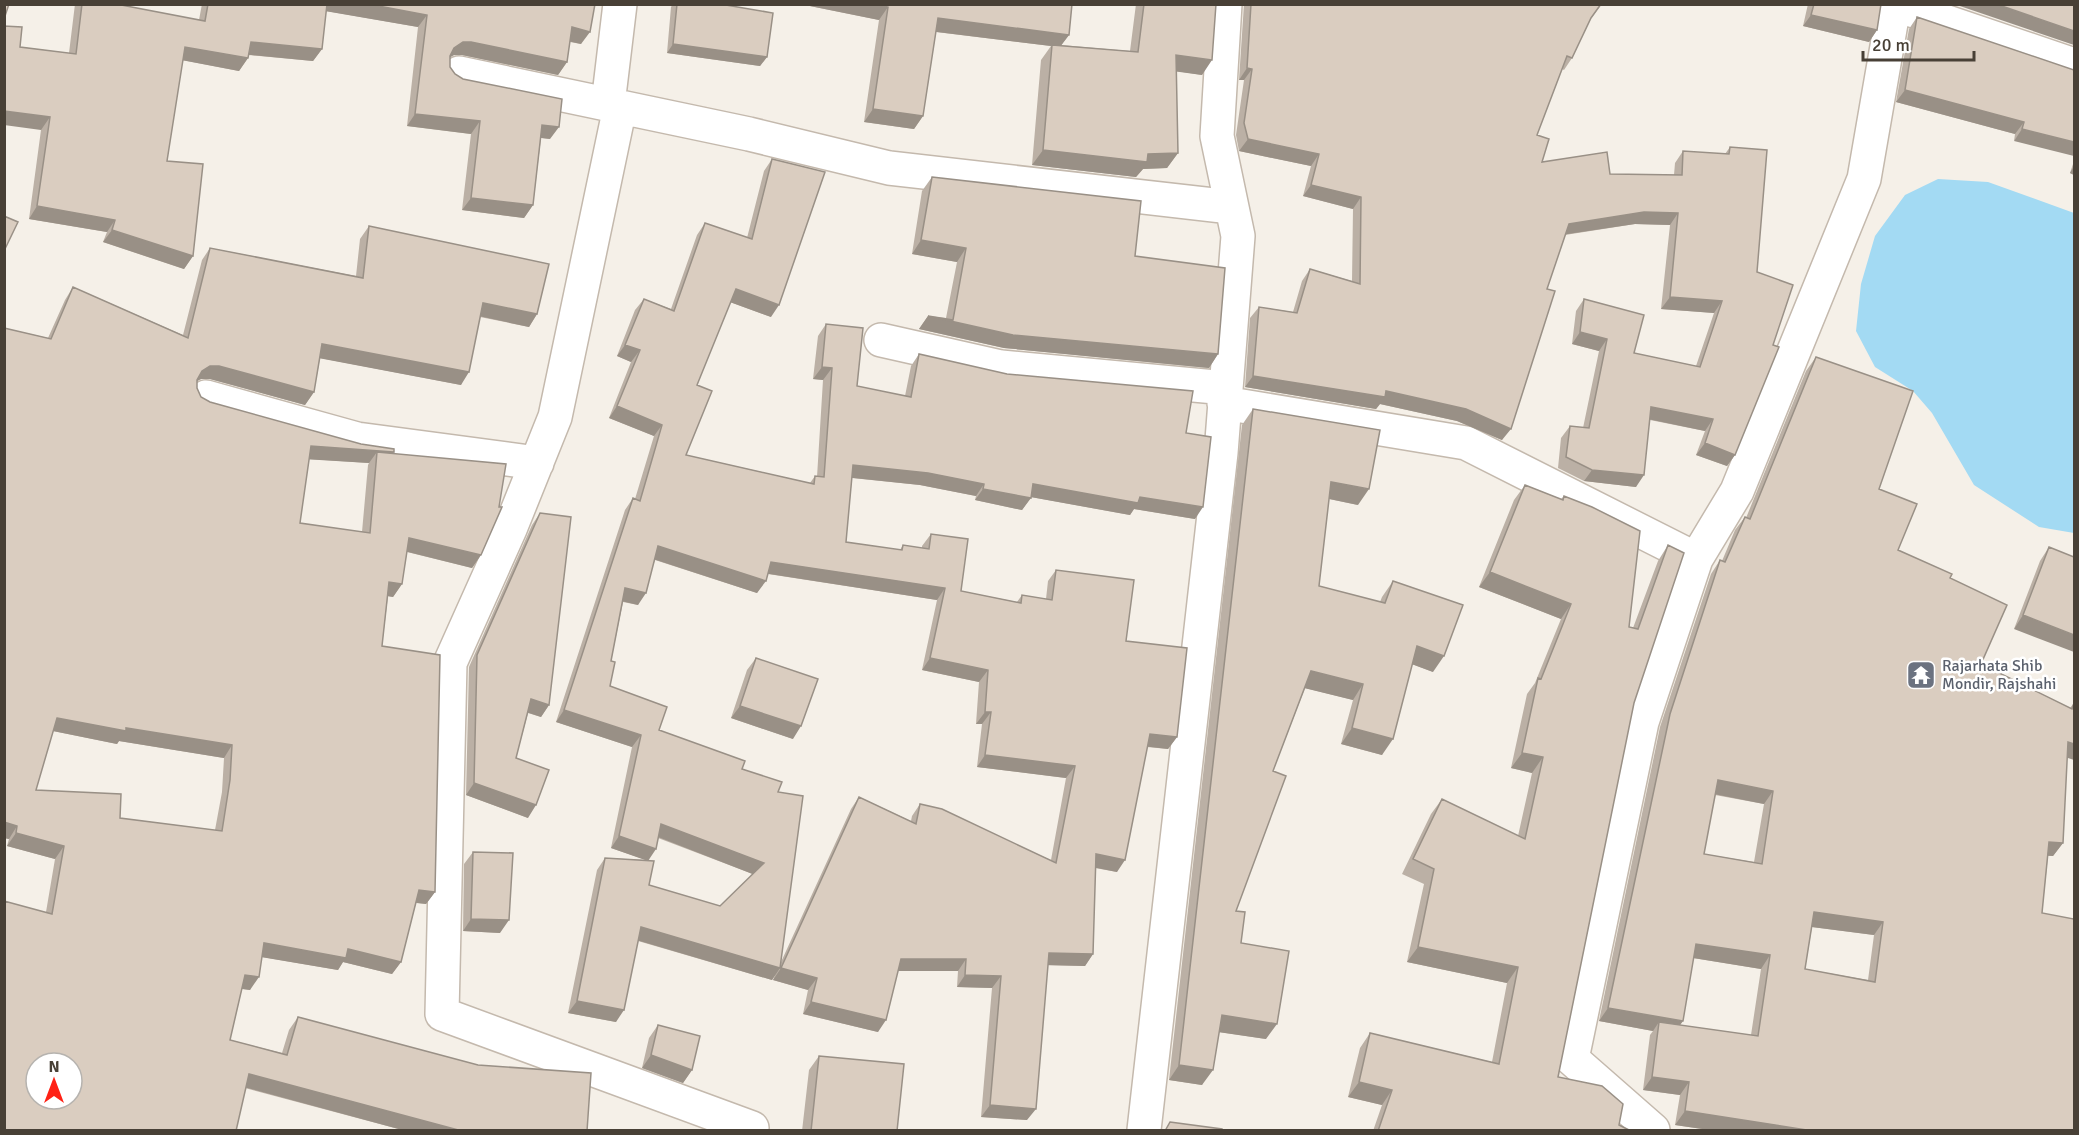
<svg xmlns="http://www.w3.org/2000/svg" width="2079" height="1135" font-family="Signika,sans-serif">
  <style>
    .water { fill: #a3daf3 }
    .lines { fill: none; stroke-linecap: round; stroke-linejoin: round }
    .minor-casing { stroke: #c4b9ad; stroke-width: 36 }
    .minor { stroke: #fff; stroke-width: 33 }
    .wall { fill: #bbb0a5; fill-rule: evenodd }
    .shaded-wall { fill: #999086 }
    .building { fill: #dacdc0; stroke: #999086; stroke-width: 1.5; fill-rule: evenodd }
    .labels { text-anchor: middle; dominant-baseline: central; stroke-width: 5; stroke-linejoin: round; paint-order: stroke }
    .worship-label { font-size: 16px; fill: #5b616d; stroke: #fff; text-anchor: start }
  </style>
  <rect width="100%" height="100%" fill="#f5f0e8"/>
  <path class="water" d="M1938 179 1988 182 2074 213V533L2039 527 1974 485 1932 413 1913 391 1875 367 1856 331 1861 284 1875 236 1905 195Z"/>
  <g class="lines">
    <g class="minor-casing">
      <path id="minor" d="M1894 4 2074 65
        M459 73 749 134 889 168 1231 207
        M608 104 620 4
        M620 107 555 417 510 529 450 663 442 1014 752 1128 751 1130
        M881 340 1001 367 1226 388
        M206 397 357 439 537 463
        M1224 403 1466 443 1696 559 1737 491 1864 179 1894 6
        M1144 1130 1221 453 1238 236 1217 136 1225 4
        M1653 1130 1572 1059 1642 722 1696 559"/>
    </g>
    <use href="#minor" class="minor"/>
  </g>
  <path class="wall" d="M75 4H116L199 20 202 4H595L581 44 570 42 567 62 558 75 462 55H454L450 57V67L455 74 550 139 541 138 533 205 524 218 462 210 471 134 407 126 418 27 326 11 322 49 313 61 249 55 248 58 239 71 182 60 167 161 193 256 184 269 103 242 107 232 29 219 41 130 20 47 69 53Z
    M673 4H720L767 57 760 66 667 53 671 7Z
    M800 4H1072L1069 35 1061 45 1130 51 1136 4H1216L1202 75 1176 71 1178 153 1167 168 1143 169 1136 177 1032 165 1041 60 1051 46 936 32 923 116 914 129 864 122 879 20Z
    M1244 4H1602L1589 21 1572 58 1564 70 1562 69 1537 135 1542 162 1610 174 1674 175 1675 163 1683 151 1725 154 1730 147 1735 455 1727 466 1696 455 1705 431 1650 420 1636 487 1584 481 1558 468 1561 438 1570 426 1583 428 1599 351 1572 344 1576 311 1584 299 1634 353 1696 366 1714 313 1661 309 1670 225 1635 224 1565 235 1547 289 1502 440 1457 421 1380 404 1376 409 1245 387 1250 318 1259 307 1293 312 1302 281 1310 269 1352 281 1353 209 1303 196 1311 166 1239 151 1236 135 1244 80H1239Z
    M1808 4H1881L1877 30 1869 42 1803 26Z
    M1917 17 2074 70 2014 141 2015 134 1896 102 1909 29Z
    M772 159 771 317 730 302 697 385 686 455 810 483 815 476 817 477 823 380 813 379 818 336 826 324 857 386 905 396 911 366 919 354 1186 433 1195 519 1134 509 1130 515 1031 497 1022 510 975 500 976 496 920 485 852 478 846 542 900 550 903 545 922 548V546L931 534 961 591 1017 602 1022 595 1046 599 1048 581 1056 570 1126 641 1177 737 1168 749 1147 747 1117 872 1095 868 1093 954 1085 966 1048 965 1027 1120 981 1117 992 988 957 987 958 971H898L878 1032 803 1014 808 990 773 980 775 975 772 980 638 941 616 1022 568 1013 597 870 605 858 646 860 611 848 632 747 556 722 625 510 633 498 635 499 654 436 609 418 631 362 617 356 635 310 644 299 671 309 697 235 705 223 747 238 764 171ZM655 560 757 593 768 574 937 600 922 670 979 682 976 724H982L977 767 1066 778 1051 860 920 804 912 816 911 821 859 797 851 809 781 962 778 792 742 769 659 730 610 686 611 661 623 602 638 605ZM658 838 737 868 753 874 720 906 649 885 648 860Z
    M2074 161V175L2070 173Z
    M932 177 1135 256 1218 354 1209 368 1004 348 919 329 928 316 946 318 957 262 912 254 922 191Z
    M369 226 537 314 529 327 480 317 461 385 320 358 314 392 305 405 210 379H201L197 381V388L201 397 210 402 393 454 481 555 472 568 407 552 402 584 393 597 388 596 382 646 435 892 426 904 416 903 401 962 392 974 343 962 338 970 262 957 250 990 242 989 230 1040 282 1053 289 1030 298 1017 587 1131H406L245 1088 46 912 55 859 7 846 9 839 4 838V328L48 338 65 300 73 287 183 335 202 260 210 248 356 276 360 239ZM309 459 369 463 368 465 362 532 300 523ZM53 731 117 744 119 741 224 758 222 792 215 830 120 818 36 790Z
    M1816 357 1879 489 1898 550 1950 578 1981 664 2070 708 2074 703 2067 758 2063 843 2053 856H2048L2042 913 2074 1131H1716L1675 1125 1680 1095 1643 1090 1650 1035 1653 1031 1599 1021 1660 727 1711 574 1720 560 1722 561 1735 530 1745 517 1746 518 1806 371ZM1715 795 1764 804 1754 862 1704 854ZM1812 927 1874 935 1868 980 1805 969ZM1693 958 1761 969 1751 1035 1680 1025 1683 1021Z
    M1253 409 1358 505 1329 499 1319 586 1380 602 1382 597 1393 581 1433 672 1412 664 1382 755 1341 744 1353 700 1305 688 1273 771 1236 911 1241 943 1266 1039 1219 1032 1202 1085 1169 1080 1242 425Z
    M1525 485 1561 499 1564 496 1629 627 1633 628 1658 561 1668 545 1634 703 1558 1077 1619 1125 1631 1131H1373L1382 1105 1348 1097 1360 1048 1370 1033 1492 1062 1507 983 1407 962 1424 884 1402 874 1431 814 1442 799 1518 836 1532 773 1511 768 1527 694 1535 683 1561 619 1479 587 1514 500Z
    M540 513 549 705 541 717 528 713 516 758 528 818 466 795 469 667 532 525Z
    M2049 547 2074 557 2014 629 2040 561Z
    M756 658 793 739 731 718 747 670Z
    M473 852 500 933 463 931 464 864Z
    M658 1025 692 1070 683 1083 642 1068 649 1038Z
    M819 1056 897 1131H802L809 1070Z"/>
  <path class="shaded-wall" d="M323 4H368L427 15 418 27 319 10Z
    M800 4H874L888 7 879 20Z
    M1954 4H1996L2074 31V45Z
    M1811 15 1877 30 1869 42 1803 26Z
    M938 18 1069 35 1060 47 1052 45 1051 46 929 31Z
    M572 27 590 32 581 44 563 40Z
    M251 42 322 49 313 61 242 54Z
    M463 42H471L567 62 558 75 462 55H454L445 60 454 48Z
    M673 44 767 57 760 66 667 53Z
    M185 47 248 58 239 71 176 59Z
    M1176 55 1212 60 1202 75 1165 70Z
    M1247 68 1252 69 1244 80H1239Z
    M1905 90 2024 122 2015 134 1896 102Z
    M873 109 923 116 914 129 864 122Z
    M4 111 50 117 41 130 4 125Z
    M415 114 480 121 471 134 407 126Z
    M542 125 559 127 550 139 534 137Z
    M2022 129 2074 142V156L2014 141Z
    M1248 139 1319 154 1311 166 1239 151Z
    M1043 150 1148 154 1178 153 1167 168 1143 169 1136 177 1032 165Z
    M2074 166V175L2070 173Z
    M1311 185 1361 197 1353 209 1303 196Z
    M471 198 533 205 524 218 462 210Z
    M37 206 115 220 107 232 29 219Z
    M1644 212 1678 213 1670 225 1635 224 1561 235 1569 224Z
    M112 230 193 256 184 269 103 242Z
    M921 240 966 248 957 262 912 254Z
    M736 289 779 305 771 317 727 301Z
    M1670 297 1722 301 1714 313 1661 309Z
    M483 303 537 314 529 327 474 315Z
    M928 316 1013 335 1218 354 1209 368 1004 348 919 329Z
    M1580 332 1607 339 1599 351 1572 344Z
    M322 344 469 372 461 385 313 357Z
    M625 345 640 350 631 362 617 356Z
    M210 366H219L314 392 305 405 210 379H201L193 383 202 371Z
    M822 367 832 368 823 380 813 379Z
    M1253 376 1386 391 1466 409 1511 429 1502 440 1457 421 1380 404 1376 409 1245 387Z
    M617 406 662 425 654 436 609 418Z
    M1651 407 1713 419 1705 431 1643 418Z
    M1705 443 1735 455 1727 466 1696 455Z
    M311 446 394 452 385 464 377 452 369 463 303 459Z
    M853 465 928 473 984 484 976 496 920 485 844 477Z
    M1592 470 1644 475 1636 487 1584 481Z
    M1331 482 1369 489 1358 505 1320 497Z
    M1033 484 1140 497 1203 507 1195 519 1134 509 1130 515 1025 496Z
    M983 489 1031 498 1022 510 975 500Z
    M409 538 481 555 472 568 400 550Z
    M658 546 766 581 757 593 650 558Z
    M771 562 945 588 937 600 763 573Z
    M1490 572 1571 604 1561 619 1479 587Z
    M389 582 402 584 393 597 381 595Z
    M625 588 646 593 638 605 617 600Z
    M2023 615 2074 635V652L2014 629Z
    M1417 646 1444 656 1433 672 1406 662Z
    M930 658 988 670 979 682 922 670Z
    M1311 671 1363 684 1353 700 1300 687Z
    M531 699 549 705 541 717 523 711Z
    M740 706 801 726 793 739 731 718Z
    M564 710 641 735 632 747 556 722Z
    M985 712H991L982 724H976Z
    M57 718 126 728 232 745 224 758 119 741 117 744 48 730Z
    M1352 728 1393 739 1382 755 1341 744Z
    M1150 734 1177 737 1168 749 1142 746Z
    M2068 742 2074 744V760L2059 755Z
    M1522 753 1543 757 1532 773 1511 768Z
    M985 755 1075 766 1066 778 977 767Z
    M1718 780 1773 791 1764 804 1709 793Z
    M474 783 536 805 528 818 466 795Z
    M4 822 17 826 9 839 4 838Z
    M661 824 764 863 755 875 653 835Z
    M16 833 64 846 55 859 7 846Z
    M619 836 656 849 648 861 611 848Z
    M2049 842 2063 843 2053 856 2040 855Z
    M1096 854 1125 860 1117 872 1087 866Z
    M419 890 435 892 426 904 410 902Z
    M1814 912 1883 922 1874 935 1804 926Z
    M471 919 509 920 500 933 463 931Z
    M641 927 780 968 772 980 633 939Z
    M264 943 348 949 401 962 392 974 343 962 338 970 255 956Z
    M1696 944 1770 955 1761 969 1687 957Z
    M1418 947 1518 967 1507 983 1407 962Z
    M1049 953 1093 954 1085 966 1041 965Z
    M901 959H966L958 971H892Z
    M781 968 817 978 808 990 773 980Z
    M245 975 259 977 250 990 236 988Z
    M965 975 1001 976 992 988 957 987Z
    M577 1001 624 1010 616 1022 568 1013Z
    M811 1002 886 1020 878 1032 803 1014Z
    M1608 1008 1683 1021 1673 1034 1659 1022 1653 1031 1599 1021Z
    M1222 1015 1277 1024 1266 1039 1211 1031Z
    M651 1055 692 1070 683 1083 642 1068Z
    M1179 1065 1213 1070 1202 1085 1169 1080Z
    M249 1074 462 1131H406L240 1086Z
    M1652 1077 1689 1082 1680 1095 1643 1090Z
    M1359 1082 1392 1090 1382 1105 1348 1097Z
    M990 1105 1036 1109 1027 1120 981 1117Z
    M1685 1111 1813 1130 1716 1131 1675 1125Z"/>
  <path class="building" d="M4 4H9L4 19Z
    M82 4H116L205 21 208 4H327L322 49 251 42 248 58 185 47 167 161 203 164 193 256 112 230 115 220 37 206 50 117 4 111V26L22 27 20 47 76 54Z
    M368 4H595L590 32 572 27 567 62 471 42H463L454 48 450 56V67L455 74 463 79 562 99 559 127 542 125 533 205 471 198 480 121 415 114 427 15Z
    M677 4H720L773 13 767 57 673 44Z
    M874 4H1072L1069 35 938 18 923 116 873 109 888 7Z
    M1144 4H1216L1212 60 1176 55 1178 153 1148 154 1147 162 1043 150 1052 45 1138 52Z
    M1251 4H1601L1591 18 1572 58 1567 56 1537 135 1549 139 1542 162 1607 152 1610 174 1682 175 1683 151 1729 154 1730 147 1767 150 1757 272 1793 285 1773 345 1779 347 1735 455 1705 443 1713 419 1651 407 1644 475 1592 470 1566 457 1570 426 1589 428 1607 339 1580 332 1584 299 1644 315 1634 353 1700 367 1722 301 1670 297 1678 213 1644 212 1569 224 1547 289 1555 291 1511 429 1466 409 1386 391 1385 397 1253 376 1259 307 1297 313 1310 269 1360 284 1361 197 1311 185 1319 154 1248 139 1244 123 1252 69 1247 68Z
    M1814 4H1881L1877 30 1811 15Z
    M1996 4H2074V31Z
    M1917 17 2074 70V142L2022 129 2024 122 1905 90Z
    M772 159 825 172 779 305 736 289 697 385 712 391 686 455 814 484 815 476 824 477 832 368 822 367 826 324 863 328 857 386 911 397 919 354 1007 374 1193 391 1186 433 1211 437 1203 507 1140 497 1138 503 1033 484 1031 498 983 489 984 484 928 473 853 465 846 542 902 550 903 545 929 549 931 534 968 539 961 591 1021 603 1022 595 1052 600 1056 570 1134 580 1126 641 1187 648 1177 737 1150 734 1125 860 1096 854 1093 954 1049 953 1036 1109 990 1105 1001 976 965 975 966 959H901L886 1020 811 1002 817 978 781 968 859 797 916 824 920 804 942 809 1056 863 1075 766 985 755 991 712H985L988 670 930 658 945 588 771 562 766 581 658 546 646 593 625 588 611 661 615 662 610 686 667 707 659 730 745 761 742 769 782 782 778 792 803 796 780 968 641 927 624 1010 577 1001 605 858 654 861 649 885 720 906 764 863 661 824 656 849 619 836 641 735 564 710 633 498 640 501 662 425 617 406 640 350 625 345 644 299 674 311 705 223 752 239Z
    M932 177 1141 201 1135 256 1225 268 1218 354 1013 335 928 316 953 320 966 248 921 240Z
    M4 216 18 222 4 251Z
    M369 226 549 264 537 314 483 303 469 372 322 344 314 392 219 366H210L202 371 197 380V388L201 397 210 402 361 444 394 449V452L311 446 300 523 370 533 377 452 506 464 499 507H502L481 555 409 538 402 584 389 582 382 646 440 655 435 892 419 890 401 962 348 949 346 958 264 943 259 977 245 975 230 1040 287 1055 298 1017 478 1065 591 1073 587 1131H462L249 1074 236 1131H4V901L52 914 64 846 16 833 17 826 4 822V328L51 339 73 287 188 338 210 248 363 278ZM57 718 126 731V728L232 745 230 780 222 831 120 818 121 794 36 790ZM36 1063H72V1099H36Z
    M1816 357 1913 391 1879 489 1917 504 1898 550 1952 574 1950 578 2007 605 1981 664 2072 709 2074 703V744L2068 742 2063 843 2049 842 2042 913 2074 919V1131H1813L1685 1111 1689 1082 1652 1077 1659 1022 1758 1036 1770 955 1696 944 1683 1021 1608 1008 1670 714 1720 560 1725 562 1745 517 1750 519ZM1718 780 1773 791 1762 864 1704 854ZM1814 912 1883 922 1875 982 1805 969Z
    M1253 409 1380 430 1369 489 1331 482 1319 586 1385 603 1393 581 1463 605 1444 656 1417 646 1393 739 1352 728 1363 684 1311 671 1273 771 1286 776 1236 911 1245 912 1241 943 1289 951 1277 1024 1222 1015 1213 1070 1179 1065Z
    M1525 485 1563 500 1564 496 1592 507 1640 531 1629 627 1638 629 1668 545 1684 553 1634 703 1558 1077 1602 1086 1623 1104 1619 1125 1631 1131H1378L1392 1090 1359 1082 1370 1033 1499 1064 1518 967 1418 947 1434 869 1413 859 1442 799 1525 839 1543 757 1522 753 1538 678 1541 679 1571 604 1490 572Z
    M540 513 571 517 549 705 531 699 516 758 549 770 536 805 474 783 477 655Z
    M2049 547 2074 557V635L2023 615Z
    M756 658 818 679 801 726 740 706Z
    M473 852 513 853 509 920 471 919Z
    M658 1025 700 1036 692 1070 651 1055Z
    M819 1056 904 1064 897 1131H811Z
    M1170 1122 1222 1129V1131H1165Z"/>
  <defs>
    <g id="temple-square" transform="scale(1.5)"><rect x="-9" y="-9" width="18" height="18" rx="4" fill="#6b7280" stroke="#fff"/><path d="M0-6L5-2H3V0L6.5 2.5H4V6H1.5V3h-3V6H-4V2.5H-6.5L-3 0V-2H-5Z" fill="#fff"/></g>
  </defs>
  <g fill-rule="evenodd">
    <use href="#temple-square" x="1921" y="675"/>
  </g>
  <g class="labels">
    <g class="worship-label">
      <text x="1942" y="666">Rajarhata Shib<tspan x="1942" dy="18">Mondir, Rajshahi</tspan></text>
    </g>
  </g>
  <rect width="2079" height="1135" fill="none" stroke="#484036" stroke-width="12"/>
  <g transform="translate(54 1081)"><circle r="28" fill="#ffffff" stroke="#b6b3af" stroke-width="1.5"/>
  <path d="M0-4.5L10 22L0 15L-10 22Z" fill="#ff2115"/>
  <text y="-9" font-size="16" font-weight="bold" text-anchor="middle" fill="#484036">N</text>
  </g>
  <path d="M1863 51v9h111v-9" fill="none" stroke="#484036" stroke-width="3"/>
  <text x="1872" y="51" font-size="18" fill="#484036" stroke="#ffffff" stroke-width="4.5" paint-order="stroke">20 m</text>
</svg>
